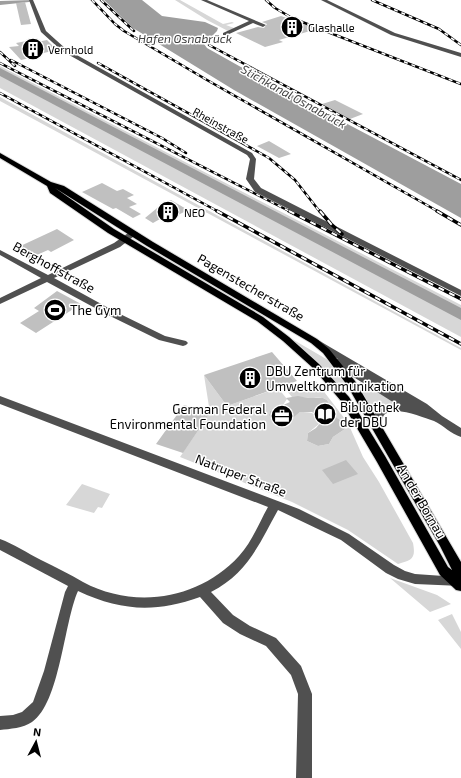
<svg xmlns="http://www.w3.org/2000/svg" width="461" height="778" font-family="'Exo 2',sans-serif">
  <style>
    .green { fill: #d7d7d7 }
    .water { fill: #9e9e9e }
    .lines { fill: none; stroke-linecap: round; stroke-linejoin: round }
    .river { fill: #9e9e9e; fill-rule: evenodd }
    .building { fill: #c0c0c0 }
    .major-casing { stroke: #dbdbdb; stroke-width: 2 }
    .minor { fill: #505050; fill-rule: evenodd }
    .major { fill: #000; fill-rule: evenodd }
    .rail-far1-casing { stroke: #000; stroke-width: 2.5 }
    .rail-casing { stroke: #000; stroke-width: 3.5 }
    .rail-far1 { stroke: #fff; stroke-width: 1.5; stroke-dasharray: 4; stroke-linecap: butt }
    .rail { stroke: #fff; stroke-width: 2; stroke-dasharray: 6; stroke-linecap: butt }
    .labels { text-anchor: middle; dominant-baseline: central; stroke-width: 3; stroke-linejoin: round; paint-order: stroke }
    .far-poi-label { font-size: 11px; fill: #000; stroke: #fff; text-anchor: start }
    .far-street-label { font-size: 11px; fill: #000; stroke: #fff }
    .far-water-label { font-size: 12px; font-style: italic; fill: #3f3f3f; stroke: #fff }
    .street-label { font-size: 13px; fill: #000; stroke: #fff }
    .poi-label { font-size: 13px; fill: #000; stroke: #fff; text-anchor: start }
  </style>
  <rect width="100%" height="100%" fill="#fff"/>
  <path class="green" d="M175 0H180L223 24 232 22 234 23 226 25 234 28 228 31 207 20Z
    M0 66 461 305V337L0 88Z
    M0 97 461 348V350L0 101Z
    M292 339 328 360 333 364 346 382 338 384 317 362Z
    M204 375 227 406 278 388 287 399 283 405 270 411 269 415 271 419C283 426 290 419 300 412 309 412 315 412 320 420L319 424 308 433 307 441 318 446 329 444 333 437 345 429V424L336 417 329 408C331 395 317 398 310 398 304 398 298 397 292 397L286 390 315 380 348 423 363 457 379 482 413 543C416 559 412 560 398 564L348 530 292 502 180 457 210 413Z
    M362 381 399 404 382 406 374 413 357 384Z
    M82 484 110 494 102 508 98 507 94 513 66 505Z
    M390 578 437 595 451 604 430 612Z
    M452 614 461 632V649L438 620Z"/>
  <path class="water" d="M104 0H142L162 16 205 22 218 28 217 31 204 44 207 48 266 81 461 184V218L234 90 133 28Z
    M0 68 461 308V320L0 76Z"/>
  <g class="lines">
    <path class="river" d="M33 0 29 2 0 5V1Z"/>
  </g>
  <path class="building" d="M25 2 31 24 21 25 16 3Z
    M281 16 317 29 279 40 283 42 265 47 236 33 258 27 264 28 267 24 262 22Z
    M32 40 37 42 47 40 57 50 39 54 40 55 33 56 34 57 21 60 9 47 19 46 16 43Z
    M335 100 363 114 350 119 322 104Z
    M269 141 291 154 279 158 257 146Z
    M102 183 117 191 123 189 134 195 127 198 137 204 129 207 141 214 133 218 116 208 113 209 82 192Z
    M171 200 188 210 164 222 160 219 153 223 145 218 162 204Z
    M57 229 74 240 51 252 48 250 28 259 14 249Z
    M57 291 81 304 36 333 20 323 39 311 34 308Z
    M272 352 297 381 227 406 204 375Z
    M298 396 308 398H323L327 400 330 405 329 408 336 417 345 424V429L333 437 329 444 318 446 307 441 308 433 316 428 321 422 317 415 312 412H300L289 421 282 422 271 419 269 415 270 411 290 402 286 398Z
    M184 405 210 413 183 453 156 444Z
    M346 460 358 474 333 484 322 470Z"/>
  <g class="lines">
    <g class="major-casing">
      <path id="major" d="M0 153 51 182 64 186 153 242 317 339 329 349 355 381 461 562V591L456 590 440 575 377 462 341 401 313 368 283 341 257 321 108 233 50 193 47 186 0 158ZM55 188 147 246 311 343 323 353 347 385 440 546 452 570 448 567 385 456 349 397 319 364 289 337 263 317 114 229Z"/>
    </g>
    <path class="minor" d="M29 0H33L46 31 66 49 252 153 256 159 254 179 261 188 461 290V296L255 192 246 179 250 159 247 155 62 51 41 32Z
      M201 0H207L266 25 263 27 253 23 227 35H223V33L249 21Z
      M321 0H327L395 33 461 53V57L391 35Z
      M131 231H134L138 233 120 247 54 278 114 311 165 336 186 341 188 343 186 345 183 346 159 340 108 315 47 282 0 304V298L41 278 0 255V250L48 275 114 243Z
      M318 340 427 404 442 416 461 428V437C451 434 443 425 434 421 422 417 397 406 385 414 381 418 382 424 380 429H372C365 414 385 405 396 404L333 364 331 362 333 360 338 359 315 345 313 343 315 341Z
      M0 396 299 509 349 534 394 565 405 571 415 574 458 577 461 578V586L415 584 398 579 386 573 341 540 278 510C259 544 248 573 211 592L233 615 250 626 276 638 301 666 312 694V778H296L298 694 291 675 266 646 240 634 223 623 200 597C155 613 121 611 78 591 64 622 60 703 32 722 23 728 10 729 0 730V716L13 715 22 712 33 702 44 671 65 592 68 586 0 550V539C14 544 27 553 41 560 55 567 70 574 83 582 135 610 200 599 239 556 252 542 259 523 268 507L0 404Z"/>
    <use href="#major" class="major"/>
    <g class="rail-far1-casing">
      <path id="rail-far1" d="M92 0 115 24 124 31 207 80 439 212
        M101 0 134 31
        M266 0 275 8 292 18 461 84
        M372 0 439 29 461 45
        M209 45 461 180
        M0 52 15 66
        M11 60 162 138 186 153
        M0 63 291 212
        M98 63 269 158 295 180 320 212
        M0 93 219 212"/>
    </g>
    <g class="rail-casing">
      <path id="rail" d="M217 211 461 344
        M289 211 461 299
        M320 211 331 224 342 234
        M437 211 461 225"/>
    </g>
    <use href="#rail-far1" class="rail-far1"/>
    <use href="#rail" class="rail"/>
  </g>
  <defs>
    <g id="building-disc" transform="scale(1.15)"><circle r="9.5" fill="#000" stroke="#fff"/><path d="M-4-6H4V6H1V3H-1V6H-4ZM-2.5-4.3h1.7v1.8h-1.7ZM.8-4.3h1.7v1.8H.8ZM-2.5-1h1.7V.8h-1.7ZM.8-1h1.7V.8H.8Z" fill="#fff"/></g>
    <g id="stadium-disc" transform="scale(1.15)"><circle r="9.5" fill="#000" stroke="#fff"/><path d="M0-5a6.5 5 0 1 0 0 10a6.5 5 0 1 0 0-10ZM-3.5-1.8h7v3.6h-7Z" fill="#fff"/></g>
    <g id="library-disc" transform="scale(1.15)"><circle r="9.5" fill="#000" stroke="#fff"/><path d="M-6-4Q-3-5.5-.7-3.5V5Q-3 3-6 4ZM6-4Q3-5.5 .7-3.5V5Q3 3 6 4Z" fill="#fff"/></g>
    <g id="office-disc" transform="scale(1.15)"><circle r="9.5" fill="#000" stroke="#fff"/><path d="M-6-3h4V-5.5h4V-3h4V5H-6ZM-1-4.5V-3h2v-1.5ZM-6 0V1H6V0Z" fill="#fff"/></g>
  </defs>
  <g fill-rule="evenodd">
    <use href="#building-disc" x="292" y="27"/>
    <use href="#building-disc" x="33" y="49"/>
    <use href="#building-disc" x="168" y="212"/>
    <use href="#stadium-disc" x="55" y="310"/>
    <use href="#building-disc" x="250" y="378"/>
    <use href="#library-disc" x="325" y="414"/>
    <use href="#office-disc" x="282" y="416"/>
  </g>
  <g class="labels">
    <g class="far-poi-label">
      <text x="308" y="27">Glashalle</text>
      <text x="48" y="49">Vernhold</text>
      <text x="184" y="212">NEO</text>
    </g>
    <g class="far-street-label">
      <text transform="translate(221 125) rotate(29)">Rheinstraße</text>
    </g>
    <g class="far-water-label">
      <text x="185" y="38">Hafen Osnabrück</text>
      <text transform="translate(294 96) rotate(29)">Stichkanal Osnabrück</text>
    </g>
    <g class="street-label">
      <text transform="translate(54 267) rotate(29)">Berghoffstraße</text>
      <text transform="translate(251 287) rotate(30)">Pagenstecherstraße</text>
      <text transform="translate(241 475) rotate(21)">Natruper Straße</text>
      <text transform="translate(422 501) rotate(60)">An der Bornau</text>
    </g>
    <g class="poi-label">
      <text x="70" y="310">The Gym</text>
      <text x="266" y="371">DBU Zentrum für<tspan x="266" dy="15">Umweltkommunikation</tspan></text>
      <text x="340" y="407">Bibliothek<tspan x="340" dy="15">der DBU</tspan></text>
      <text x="266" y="409" text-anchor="end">German Federal<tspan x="266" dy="15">Environmental Foundation</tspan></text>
    </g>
  </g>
  <g transform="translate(36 742) rotate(7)" stroke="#ffffff" stroke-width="3" paint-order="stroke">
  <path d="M0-3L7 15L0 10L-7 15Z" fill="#000000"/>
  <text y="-6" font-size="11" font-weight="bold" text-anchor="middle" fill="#000000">N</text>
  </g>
</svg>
